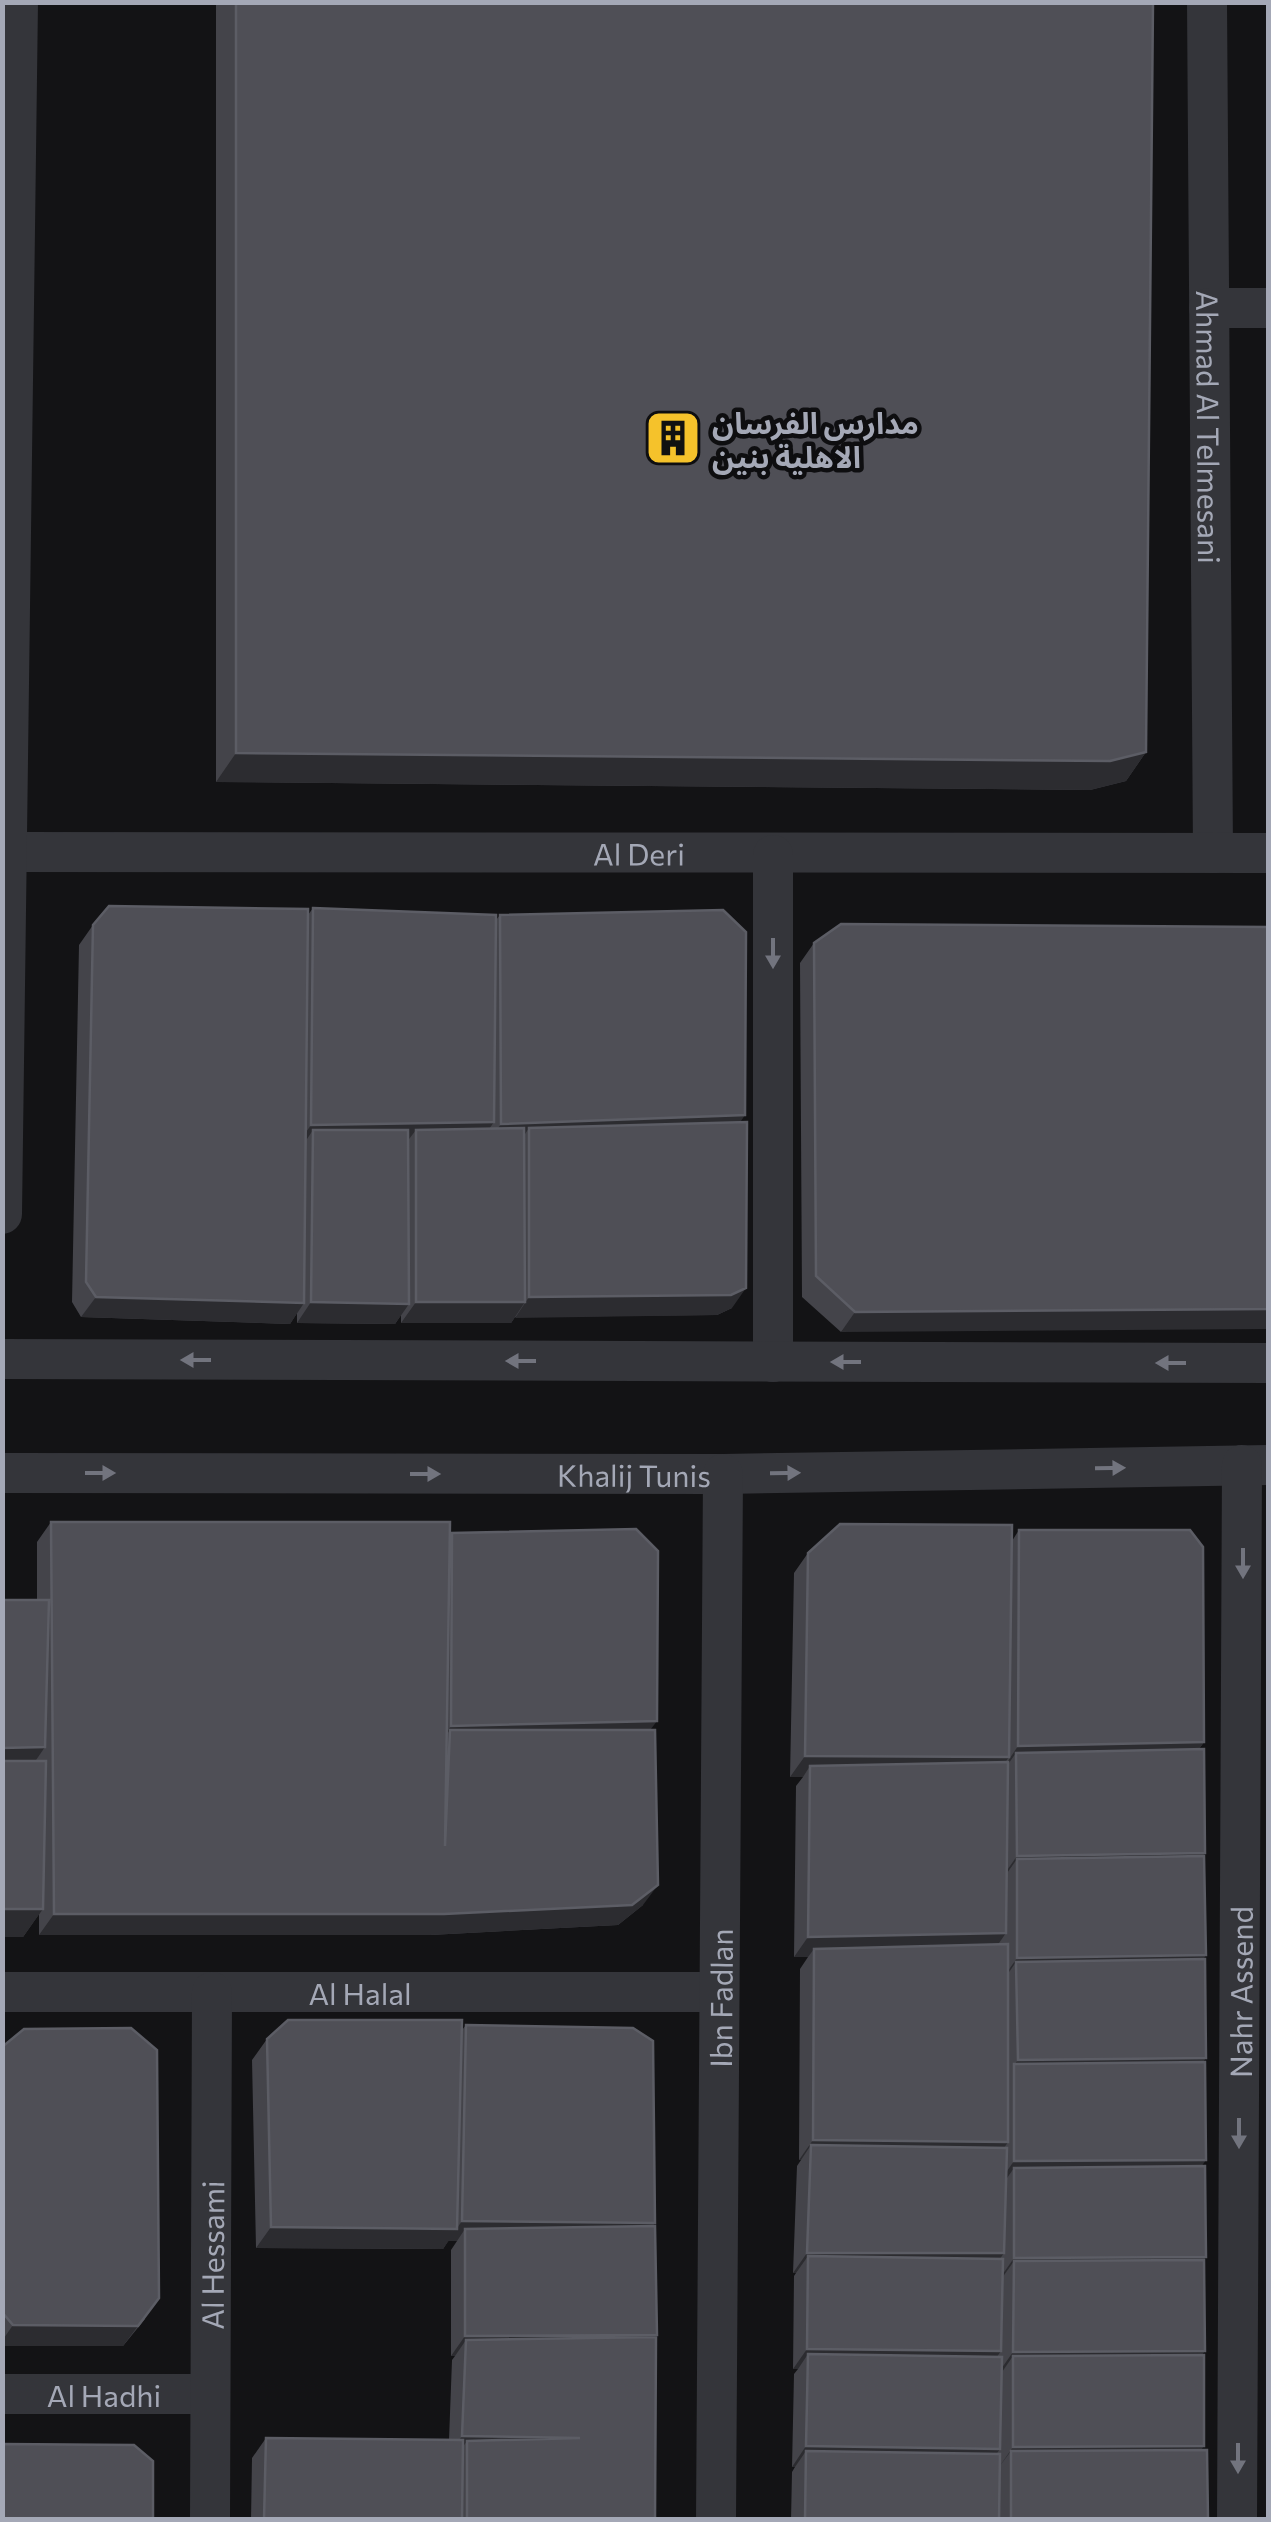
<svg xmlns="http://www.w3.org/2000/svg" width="1271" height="2522" font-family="Commissioner,'Noto Sans Arabic',sans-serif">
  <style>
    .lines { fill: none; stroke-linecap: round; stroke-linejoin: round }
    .street { stroke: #34353a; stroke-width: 40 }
    .wall { fill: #44444a }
    .shaded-wall { fill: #2c2c30 }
    .building { fill: #4f4f56; stroke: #5c5d65; stroke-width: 2.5 }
    .oneway { fill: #72747e }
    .labels { text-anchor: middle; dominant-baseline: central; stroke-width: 9; stroke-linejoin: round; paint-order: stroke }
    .poi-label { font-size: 30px; font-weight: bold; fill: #a4a8b6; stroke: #0e0e10; text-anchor: start }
    .street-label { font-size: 30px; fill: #a4a8b6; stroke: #0e0e10 }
  </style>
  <rect width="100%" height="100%" fill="#131315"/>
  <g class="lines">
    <g class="street">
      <path id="s1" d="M1207 2 1213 853"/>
      <path d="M1209 308H1268"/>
      <path id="s2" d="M9 852 1268 853"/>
      <path d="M773 855V1362"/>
      <path d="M2 1214 18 2"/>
      <path d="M2 1359 1268 1363"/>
      <path id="s3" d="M2 1473 723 1474 1268 1465"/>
      <path id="s4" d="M2 1992H716"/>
      <path id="s5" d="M2 2394H209"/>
      <path id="s6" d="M210 2520 212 1992"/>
      <path id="s7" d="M716 2520 723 1474"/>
      <path id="s8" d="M1237 2520 1242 1465"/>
    </g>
  </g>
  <path class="wall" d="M216 2H1153L1146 752 1126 781 1090 790 216 782Z
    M313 908 496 920 500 915 740 1122 732 1308 717 1315 515 1317 511 1323H401V1315L395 1324 297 1323V1313L290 1324 81 1317 72 1302 79 945 93 925 308 915Z
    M1268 927 841 1332 802 1297 800 963 814 943Z
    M51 1522 450 1537 452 1533 650 1730 643 1905 618 1925 430 1935H39V1914L23 1937H2V1600H37V1542Z
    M1019 1530 1204 1742 1199 1749 1206 1955 1203 1959 1201 2166 1204 2260 1201 2450 1208 2520H791L792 2472 795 2467H792L794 2374 798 2369H793L794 2276 796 2273H793L797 2166 801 2160H799L800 1969 808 1957H794L796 1786 803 1777H790L794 1573 808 1553 1012 1541Z
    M466 2025 653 2226 657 2335 656 2337 655 2520H251L252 2458 266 2438 449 2440 452 2360 455 2356H451V2250L457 2241H448L443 2249 256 2248 252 2060 267 2039 462 2030Z
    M2 2047 145 2319 123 2346H2Z"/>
  <path class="shaded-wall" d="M1146 752 1126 781 1090 790 216 782 236 753Z
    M745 1115 731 1136 529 1128 519 1143 486 1145 501 1124Z
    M494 1122 480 1142 416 1130 406 1143 313 1130 303 1145H297L311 1125Z
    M746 1288 732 1308 717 1315 515 1318 529 1297Z
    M96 1297 304 1303 290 1324 81 1317Z
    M311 1302 409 1304 395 1324 297 1323Z
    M416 1302H525L511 1323H401Z
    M1268 1309V1329L841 1332 855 1312Z
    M657 1721 642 1741 450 1730 439 1746H437L451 1726Z
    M1204 1742 1190 1762 1016 1753 1006 1767H1004L1018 1746Z
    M45 1747 25 1776H2V1748Z
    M805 1756 1009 1757 995 1777 810 1766 803 1777H790Z
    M1205 1853 1191 1873 1017 1859 1005 1876H1003L1017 1856Z
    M658 1885 643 1905 618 1925 430 1935H39L54 1914Z
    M2 1909H43L23 1937H2Z
    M1006 1933 992 1953 814 1949 808 1957H794L808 1937Z
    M1206 1955 1192 1976 1016 1962 1005 1978H1003L1017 1958Z
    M1206 2058 1192 2078 1014 2065 1018 2060Z
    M813 2140 1008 2142 994 2163 811 2145 801 2160H799Z
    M1206 2160 1192 2180 1014 2168 1005 2181H1000L1014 2161Z
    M462 2221 655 2223 641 2243 465 2229 457 2241H448Z
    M271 2227 457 2229 443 2249 256 2248Z
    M807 2253H1004L990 2273 808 2256 796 2273H793Z
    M1206 2257 1191 2277 1014 2261 1002 2278H1000L1014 2258Z
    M159 2298 123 2346H2V2341L13 2325Z
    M657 2335 643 2355 466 2340 455 2356H451L465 2336Z
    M807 2349 1001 2351 987 2371 808 2354 798 2369H793Z
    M1205 2351 1190 2371 1013 2356 1002 2372H999L1013 2352Z
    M462 2436 580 2438 467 2441 456 2457H448Z
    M806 2446 1000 2449 986 2469 806 2451 795 2467H792Z
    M1204 2446 1189 2466 1011 2451 999 2467 1013 2447Z"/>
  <path class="building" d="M236 2H1153L1146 752 1110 761 236 753Z
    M109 906 308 909 304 1303 96 1297 86 1282 93 925Z
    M313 908 496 915 494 1122 311 1125Z
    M723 910 746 932 745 1115 501 1124 500 915Z
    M841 924 1268 927V1309L855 1312 816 1276 814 943Z
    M747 1122 746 1288 731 1295 529 1297V1128Z
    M524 1128 525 1302H416V1130Z
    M313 1130H408L409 1304 311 1302Z
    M51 1522H450L445 1846 450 1730H655L658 1885 632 1905 444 1914H54Z
    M840 1524 1012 1525 1009 1757 805 1756 808 1553Z
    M636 1529 658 1551 657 1721 451 1726 452 1533Z
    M1019 1530H1190L1203 1547 1204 1742 1018 1746Z
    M2 1600H49L45 1747 2 1748Z
    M1204 1749 1205 1853 1017 1856 1016 1753Z
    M2 1761H46L43 1909H2Z
    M1008 1762 1006 1933 808 1937 810 1766Z
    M1204 1856 1206 1955 1017 1958V1859Z
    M1008 1944V2142L813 2140 814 1949Z
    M1205 1959 1206 2058 1018 2060 1016 1962Z
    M288 2020H462L457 2229 271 2227 267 2039Z
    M466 2025 633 2028 653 2041 655 2223 462 2221Z
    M131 2028 157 2050 159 2298 138 2326 13 2325 2 2312V2047L24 2029Z
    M1205 2062 1206 2160 1014 2161V2064Z
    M811 2145 1007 2148 1004 2253H807Z
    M1205 2166 1206 2257 1014 2258V2168Z
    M655 2226 657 2335 465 2336V2229Z
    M808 2256 1003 2259 1001 2351 807 2349Z
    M1204 2260 1205 2351 1013 2352 1014 2261Z
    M656 2337 655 2520H467V2441L580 2438 462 2436 466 2340Z
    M808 2354 1002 2357 1000 2449 806 2446Z
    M1204 2355V2446L1013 2447V2356Z
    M266 2438 463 2440 462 2520H264Z
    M2 2444 134 2445 153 2461V2520H2Z
    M1207 2450 1208 2520H1011V2451Z
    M806 2451 1000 2454 999 2520H805Z"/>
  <defs><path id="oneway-solid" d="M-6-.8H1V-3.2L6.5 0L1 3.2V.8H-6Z" transform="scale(2.5)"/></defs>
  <g class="oneway">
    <use href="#oneway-solid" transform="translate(773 953) rotate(90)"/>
    <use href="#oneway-solid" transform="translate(196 1360) rotate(-180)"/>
    <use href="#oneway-solid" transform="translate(521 1361) rotate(-180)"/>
    <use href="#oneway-solid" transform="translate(846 1362) rotate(-180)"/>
    <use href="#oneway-solid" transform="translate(1171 1363) rotate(-180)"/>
    <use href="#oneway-solid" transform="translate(1110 1468) rotate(-1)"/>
    <use href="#oneway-solid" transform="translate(100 1473)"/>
    <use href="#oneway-solid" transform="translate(785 1473) rotate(-1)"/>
    <use href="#oneway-solid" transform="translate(425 1474)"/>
    <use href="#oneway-solid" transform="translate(1243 1563) rotate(90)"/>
    <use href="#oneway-solid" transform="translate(1239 2133) rotate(90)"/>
    <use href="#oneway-solid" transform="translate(1238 2458) rotate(90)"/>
  </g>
  <defs>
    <g id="building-square" transform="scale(2.875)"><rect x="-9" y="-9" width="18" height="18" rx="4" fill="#f5c22b" stroke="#0e0e10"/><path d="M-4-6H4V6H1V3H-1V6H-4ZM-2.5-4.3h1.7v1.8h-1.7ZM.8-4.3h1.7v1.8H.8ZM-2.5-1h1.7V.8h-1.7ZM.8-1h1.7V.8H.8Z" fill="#111"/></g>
  </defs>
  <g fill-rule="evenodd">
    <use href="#building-square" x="673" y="438"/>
  </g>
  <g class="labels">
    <g class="poi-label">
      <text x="712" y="421">مدارس الفرسان<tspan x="712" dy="34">الاهلية بنين</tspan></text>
    </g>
    <g class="street-label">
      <text stroke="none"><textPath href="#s1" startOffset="425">Ahmad Al Telmesani</textPath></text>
      <text stroke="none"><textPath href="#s2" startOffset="630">Al Deri</textPath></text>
      <text stroke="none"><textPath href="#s3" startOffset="632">Khalij Tunis</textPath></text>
      <text stroke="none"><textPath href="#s4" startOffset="358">Al Halal</textPath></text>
      <text stroke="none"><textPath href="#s8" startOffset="528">Nahr Assend</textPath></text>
      <text stroke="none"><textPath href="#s7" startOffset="522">Ibn Fadlan</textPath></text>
      <text stroke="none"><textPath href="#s6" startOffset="265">Al Hessami</textPath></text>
      <text stroke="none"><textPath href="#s5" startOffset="102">Al Hadhi</textPath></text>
    </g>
  </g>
  <rect width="1271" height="2522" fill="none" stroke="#a4a8b6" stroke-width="10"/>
</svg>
